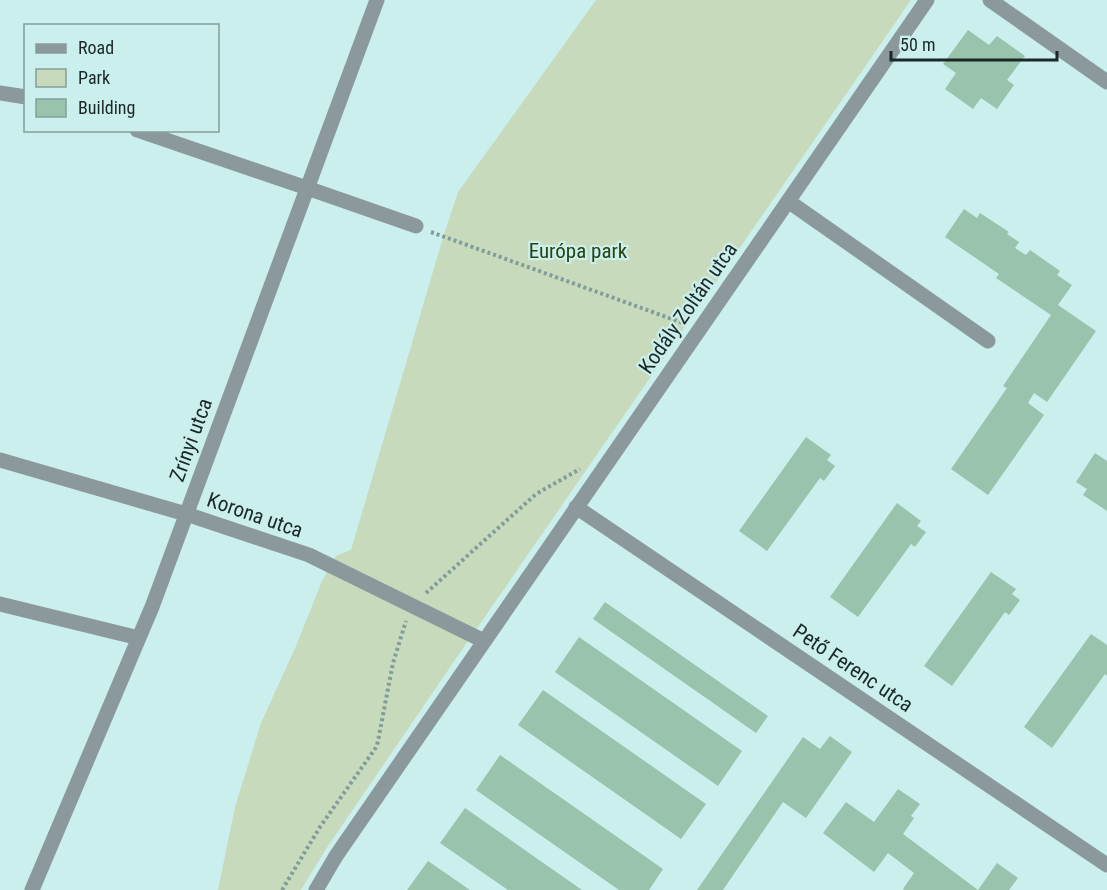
<svg xmlns="http://www.w3.org/2000/svg" width="1107" height="890" font-family="'Roboto Condensed',sans-serif">
  <style>
    .green { fill: #c8dabc }
    .building { fill: #99c3ad }
    .lines { fill: none; stroke-linecap: round; stroke-linejoin: round }
    .path { stroke: #819c9a; stroke-width: 4; stroke-dasharray: 3 3; stroke-linecap: butt }
    .minor { stroke: #8b999d; stroke-width: 15 }
    .labels { text-anchor: middle; dominant-baseline: central; stroke-width: 4.5; stroke-linejoin: round; paint-order: stroke }
    .park-label { font-size: 21px; fill: #29430e; stroke: #caefec }
    .street-label { font-size: 21px; fill: #1a2827; stroke: #caefec }
  </style>
  <rect width="100%" height="100%" fill="#caefec"/>
  <path class="green" d="M596 0H911L455 660 326 849 301 890H218L235 807 261 723 296 646 322 581 336 556 351 550 442 241 458 192Z"/>
  <path class="building" d="M968 30 989 45 997 36 1025 56 1007 80 1014 85 997 109 981 98 973 109 945 89 956 73 943 64Z
    M964 209 977 218 980 213 1009 232 1007 234 1019 242 1015 248 1026 255 1030 250 1060 271 1057 275 1072 285 1058 305 1096 331 1047 402 1034 393 1028 403 1044 415 988 495 951 469 1007 388 1003 386 1051 315 996 278 999 274 945 237Z
    M806 437 831 455 827 460 835 466 824 481 820 478 767 551 739 531Z
    M1095 453 1107 461V511L1083 495 1087 489 1076 482Z
    M897 503 921 521 917 526 926 532 915 547 911 544 858 617 830 597Z
    M991 572 1016 589 1012 594 1020 600 1009 615 1005 612 952 686 924 666Z
    M605 602 768 716 756 733 593 619Z
    M1091 634 1107 645V676L1105 674 1052 748 1024 727Z
    M579 637 742 751 718 786 555 672Z
    M543 690 706 804 681 839 518 725Z
    M830 736 852 752 806 818 783 802 723 890H697L803 737 820 749Z
    M500 755 663 869 649 890H619L476 790Z
    M898 789 920 804 911 816 914 818 903 834 978 890 997 863 1018 878 1009 890H904L903 889 914 873 888 853 874 872 823 833 846 802 874 822Z
    M465 808 582 890H508L440 843Z
    M428 861 470 890H407Z"/>
  <g class="lines">
    <path class="path" d="M431 232 683 323
      M426 593 536 494 580 469
      M282 890 320 827 377 746 393 663 406 621"/>
    <path class="minor" d="M990 0 1107 82
      M0 93 26 97
      M137 130 307 188 416 226
      M788 201 988 341
      M0 460 186 514 309 555 484 641
      M576 507 1107 865
      M0 604 139 638
      M32 890 152 607 377 0
      M316 890 336 856 927 0"/>
  </g>
  <g class="labels">
    <g class="park-label">
      <text x="578" y="251">Európa park</text>
    </g>
    <g class="street-label">
      <text transform="translate(688 308) rotate(-55)">Kodály Zoltán utca</text>
      <text transform="translate(191 440) rotate(-70)">Zrínyi utca</text>
      <text transform="translate(255 515) rotate(19)">Korona utca</text>
      <text transform="translate(853 668) rotate(34)">Pető Ferenc utca</text>
    </g>
  </g>
  <rect x="24" y="24" width="195" height="108" fill="#caefec" stroke="#849f9d" stroke-width="1.5"/>
  <rect x="36" y="44" width="30" height="9" fill="#8b999d" stroke="#849f9d" stroke-width="1.5"/>
  <text x="78" y="54" font-size="18" fill="#1a2827">Road</text>
  <rect x="36" y="69" width="30" height="18" fill="#c8dabc" stroke="#849f9d" stroke-width="1.5"/>
  <text x="78" y="84" font-size="18" fill="#1a2827">Park</text>
  <rect x="36" y="99" width="30" height="18" fill="#99c3ad" stroke="#849f9d" stroke-width="1.5"/>
  <text x="78" y="114" font-size="18" fill="#1a2827">Building</text>
  <path d="M891 51v9h166v-9" fill="none" stroke="#1a2827" stroke-width="3"/>
  <text x="900" y="51" font-size="18" fill="#1a2827" stroke="#caefec" stroke-width="4.5" paint-order="stroke">50 m</text>
</svg>
